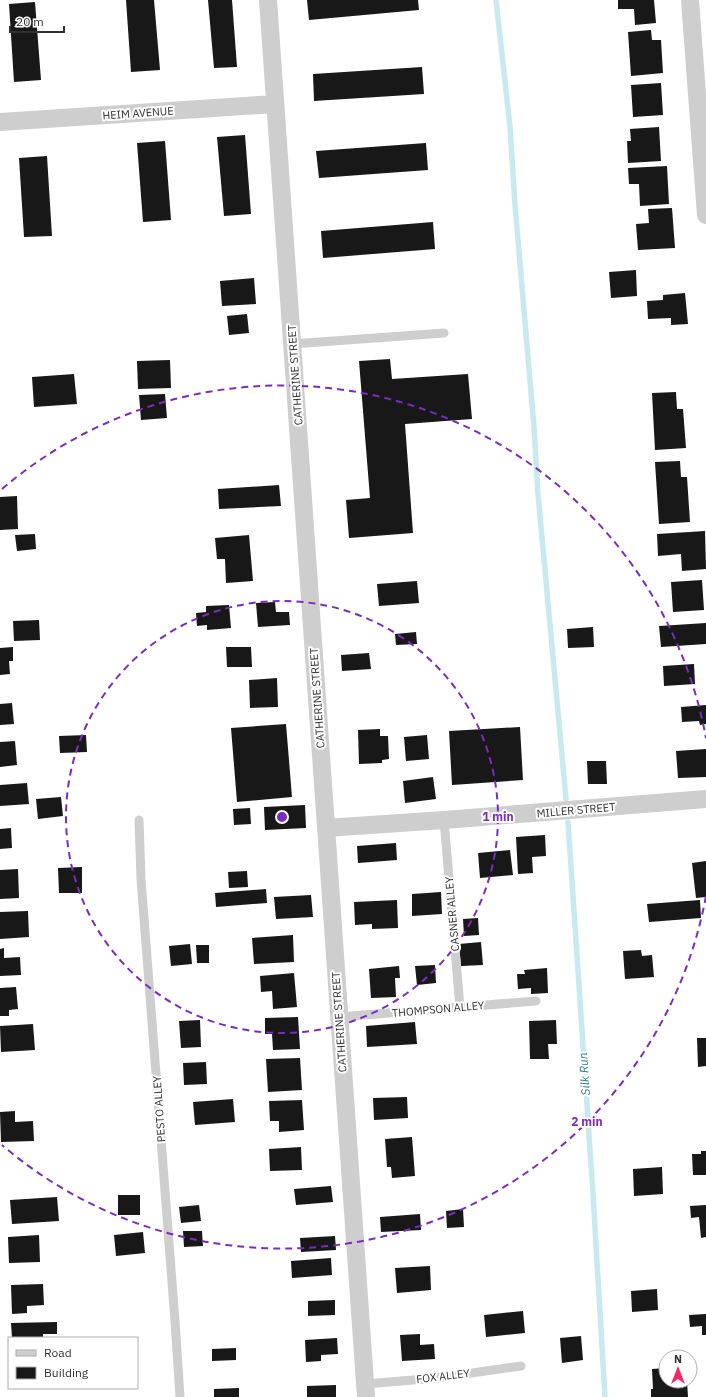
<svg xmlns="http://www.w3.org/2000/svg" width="706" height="1397" font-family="'IBM Plex Sans',sans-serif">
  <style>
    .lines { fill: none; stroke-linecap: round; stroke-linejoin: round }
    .stream { stroke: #c9e9f0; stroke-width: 5.5 }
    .building { fill: #181818 }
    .lane { stroke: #cecece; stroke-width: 9 }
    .street { stroke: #cecece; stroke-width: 18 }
    .ring { fill: none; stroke: #7b2cbf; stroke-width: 2; stroke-dasharray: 7 5 }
    .labels { text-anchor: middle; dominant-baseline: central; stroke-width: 4; stroke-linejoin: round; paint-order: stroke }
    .street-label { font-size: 11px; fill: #313131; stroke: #fff }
    .water-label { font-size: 12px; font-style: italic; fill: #337d8d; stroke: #fff }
    .centre { fill: #7b2cbf; stroke: #fff; stroke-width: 2 }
    .ring-label { font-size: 12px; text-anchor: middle; font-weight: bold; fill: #7b2cbf; stroke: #fff; stroke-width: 4; stroke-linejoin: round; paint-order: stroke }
  </style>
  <rect width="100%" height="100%" fill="#fff"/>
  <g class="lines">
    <path class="stream" d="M496 0 510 127 515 205 534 427 538 494 566 799
      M568 822 593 1194 605 1397"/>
  </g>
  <path class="building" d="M126 0H154L160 70 131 72Z
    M208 0H232L237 67 214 68Z
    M307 0H418L419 10 309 20Z
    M618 0H654L656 23 635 25 634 9H618Z
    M35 2 41 80 14 82 9 4Z
    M651 30 652 40H661L663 73 631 76 628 32Z
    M422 67 424 94 314 101 313 74Z
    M661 83 663 115 633 117 631 85Z
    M659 127 661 161 628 163 627 141H631L630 129Z
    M245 135 251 214 224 216 217 137Z
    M165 141 171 220 143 222 137 143Z
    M426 143 428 170 319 178 316 151Z
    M47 156 52 236 24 237 19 158Z
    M667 166 669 204 640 206 639 184H629L628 168Z
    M672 208 675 248 638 250 636 224 649 223 648 209Z
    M433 222 435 249 323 258 321 231Z
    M636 270 637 296 611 298 609 272Z
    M254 278 256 304 222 306 220 281Z
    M685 293 688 324 671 325V318L648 319 647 301 663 300V295Z
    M247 314 249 333 229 335 227 316Z
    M390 359 392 379 468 374 472 419 405 424 413 533 349 538 346 500 370 498 359 361Z
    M170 360 171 388 138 389 137 361Z
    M74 374 77 404 34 407 32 377Z
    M676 392 677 409H683L686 448 655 450 652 393Z
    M165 394 167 418 141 420 139 395Z
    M680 461 681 477H687L690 522 659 524 655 462Z
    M279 485 281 506 219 509 218 489Z
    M17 496 18 529 0 530V497Z
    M705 531 706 569 682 571 681 554 658 556 657 534Z
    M35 534 36 549 17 551 15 535Z
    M249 535 253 581 226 583 225 559H217L215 538Z
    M702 580 704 610 673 612 671 582Z
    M417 581 419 603 379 606 377 584Z
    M275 602 276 612H289L290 625 258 627 256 603Z
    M229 605 231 628 207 630V625L197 626 196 613 206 612V606Z
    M39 620 40 640 14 641 13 621Z
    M706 623V644L661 647 659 626Z
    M593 627 594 647 568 648 567 629Z
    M416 632 417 644 396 645 395 634Z
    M13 647V661H9L10 674 0 675V648Z
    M226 647H251L252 667H227Z
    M369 653 371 669 342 671 341 655Z
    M694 664 695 684 664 686 663 666Z
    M277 678 278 707 250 708 249 680Z
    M12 703 14 724 0 725V704Z
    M706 705V724L700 725 699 721 682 722 681 707Z
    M286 724 292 797 237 802 231 728Z
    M520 727 523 780 452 785 449 731Z
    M380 729V736H388L389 759 382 760V763L359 764 358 730Z
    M86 735 87 752 60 753 59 736Z
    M427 735 429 759 406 761 404 737Z
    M15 741 17 765 0 767V742Z
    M706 749V777L678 778 676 751Z
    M587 761H606L607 784H588Z
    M433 777 436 799 405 803 403 781Z
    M27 783 29 804 0 806V785Z
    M61 797 63 816 38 819 36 799Z
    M305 805 306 828 265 830 264 807Z
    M250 808 251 824 234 825 233 809Z
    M11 828 12 848 0 849V829Z
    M545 835 546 856 532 857 533 873 518 874 516 837Z
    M396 843 397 860 358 863 357 846Z
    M510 850 513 875 480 878 478 853Z
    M706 861V897L696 898 692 863Z
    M82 867V893H59L58 868Z
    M18 869 19 898 0 899V870Z
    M247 871 248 887 229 888 228 872Z
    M266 889 267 903 216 907 215 893Z
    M441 892 442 914 412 916V894Z
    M311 895 313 917 276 919 274 897Z
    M397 900 398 928 372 929V924L355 925 354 902Z
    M700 900 701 918 649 922 647 904Z
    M28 911 29 937 0 939V912Z
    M478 918 479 935 464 936 463 919Z
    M293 935 294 962 254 964 252 938Z
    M481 942 483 965 461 966 459 944Z
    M190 944 192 964 171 966 169 946Z
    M196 945H209V963H197Z
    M4 948V958L20 957 21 975 0 976V949Z
    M641 950 642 956 652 955 654 977 625 979 623 951Z
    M435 965 436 983 417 985 415 966Z
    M399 966 400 978H395L396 997 371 998 369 969Z
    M547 968 548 993 531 994V988L518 989 517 974H525L524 970Z
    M294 973 297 1007 273 1009 272 991 261 992 260 976Z
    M16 987 18 1009 9 1010V1016H0V988Z
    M298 1017 300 1049 273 1050 272 1034H265V1018Z
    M200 1020 201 1047 181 1048 179 1021Z
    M556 1020 557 1044H548L549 1059H530L529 1021Z
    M415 1022 417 1044 367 1047 366 1026Z
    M33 1024 35 1050 1 1052 0 1026Z
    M697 1038H706V1066L698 1067Z
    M300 1058 302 1090 268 1092 266 1059Z
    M206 1062 207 1084 184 1085 183 1063Z
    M407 1097 408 1118 374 1120 373 1098Z
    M233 1099 235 1122 195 1125 193 1102Z
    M302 1100 304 1130 279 1132V1121H270L269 1101Z
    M15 1111V1122L33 1121 34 1141 1 1142 0 1112Z
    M412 1137 415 1176 392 1178 391 1167H387L385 1139Z
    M301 1147 302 1170 270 1171 269 1149Z
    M701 1151H706V1175H693L692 1154H701Z
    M662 1167 663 1194 634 1196 633 1169Z
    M331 1186 333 1202 296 1205 294 1189Z
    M118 1195H140V1215H118Z
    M57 1197 59 1221 12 1224 10 1200Z
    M199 1205 201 1221 181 1223 179 1207Z
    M706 1205V1237L701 1238 699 1217 691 1218 690 1206Z
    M463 1209 464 1227 447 1228 446 1211Z
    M420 1214 421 1230 381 1232 380 1217Z
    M183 1231H202L203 1246 184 1247Z
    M143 1232 145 1253 116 1256 114 1235Z
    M39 1235 40 1262 9 1263 8 1237Z
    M335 1236 336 1250 301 1252 300 1238Z
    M331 1258 332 1275 292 1278 291 1261Z
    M430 1266 431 1290 397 1293 395 1268Z
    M43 1284 44 1305 27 1306V1313L12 1314 11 1285Z
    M657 1289 658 1310 632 1312 631 1291Z
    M335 1300V1315L308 1316V1301Z
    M523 1311 525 1333 486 1337 484 1315Z
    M706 1314V1335H702V1326L690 1327 689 1315Z
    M57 1322V1334H43V1338H12L11 1323Z
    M420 1334V1345L434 1344 435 1359 402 1361 400 1335Z
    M581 1336 583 1360 562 1363 560 1338Z
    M337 1338 338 1354 321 1355V1361L306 1362 305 1340Z
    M236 1348V1360L212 1361V1349Z
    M666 1368V1381H687L688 1397H651V1389H653L652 1369Z
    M336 1385V1397H307V1386Z
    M239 1388V1397H214V1389Z"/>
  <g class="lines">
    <path class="lane" d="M292 344 444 333
      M139 820 141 879 175 1321 180 1397
      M444 820 460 1008
      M339 1017 536 1001
      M365 1384 437 1378 521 1366"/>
    <path class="street" d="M268 0 366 1397
      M690 0 706 215
      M0 122 275 104
      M326 828 444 820 706 799"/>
  </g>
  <g class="ring">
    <circle cx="282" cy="817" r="216"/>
    <path d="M706 896A431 431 0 0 1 2 1145M2 489A431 431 0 0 1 706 738"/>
  </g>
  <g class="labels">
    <g class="street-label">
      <text transform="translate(138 113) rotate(-4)">HEIM AVENUE</text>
      <text transform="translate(295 375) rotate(-94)">CATHERINE STREET</text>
      <text transform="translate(317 698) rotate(-94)">CATHERINE STREET</text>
      <text transform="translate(576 810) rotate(-5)">MILLER STREET</text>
      <text transform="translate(452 914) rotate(-95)">CASNER ALLEY</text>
      <text transform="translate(438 1009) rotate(-5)">THOMPSON ALLEY</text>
      <text transform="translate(339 1022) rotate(-94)">CATHERINE STREET</text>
      <text transform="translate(159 1109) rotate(-94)">PESTO ALLEY</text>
      <text transform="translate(443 1376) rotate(-7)">FOX ALLEY</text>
    </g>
    <g class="water-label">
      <text transform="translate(584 1074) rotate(-94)">Silk Run</text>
    </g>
  </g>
  <circle cx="282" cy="817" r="6" class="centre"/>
  <g class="ring-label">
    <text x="498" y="821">1 min</text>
    <text x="587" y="1126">2 min</text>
  </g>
  <rect x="8" y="1337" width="130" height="52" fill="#ffffff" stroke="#adadad"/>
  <rect x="16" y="1350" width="20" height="6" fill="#cecece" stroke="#adadad"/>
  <text x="44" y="1357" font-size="12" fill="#313131">Road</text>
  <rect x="16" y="1367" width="20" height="12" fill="#181818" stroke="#adadad"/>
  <text x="44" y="1377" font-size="12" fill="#313131">Building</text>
  <g transform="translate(678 1369)"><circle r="19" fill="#ffffff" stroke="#adadad"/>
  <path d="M0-3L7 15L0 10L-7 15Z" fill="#f42760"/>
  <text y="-6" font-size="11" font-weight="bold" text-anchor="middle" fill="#313131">N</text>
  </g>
  <path d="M10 26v6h54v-6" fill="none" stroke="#313131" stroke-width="2"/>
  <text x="16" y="26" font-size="12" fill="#313131" stroke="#ffffff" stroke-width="3" paint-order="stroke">20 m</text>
</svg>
